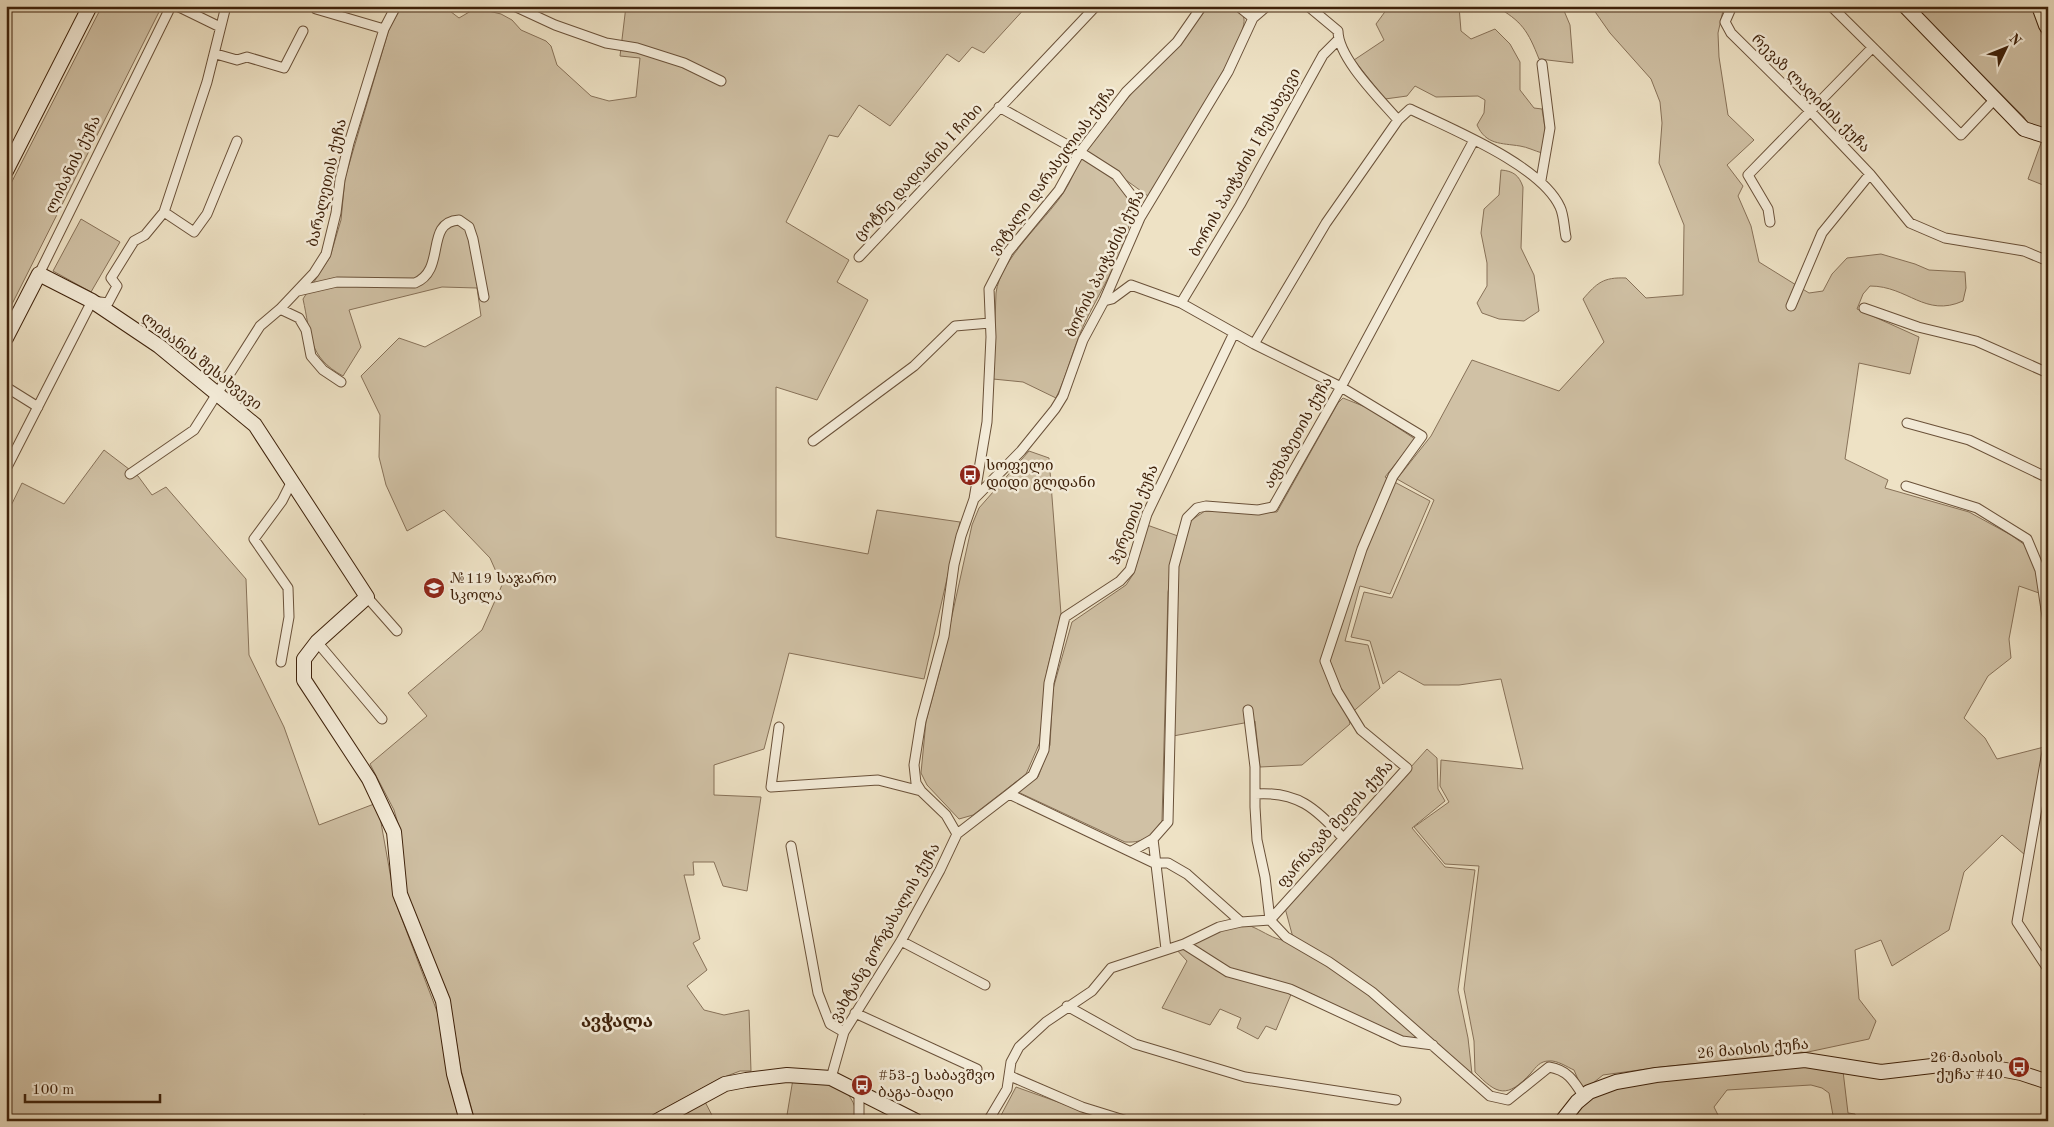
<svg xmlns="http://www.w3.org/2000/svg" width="2054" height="1127" font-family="'Old Standard TT','Noto Serif Georgian',serif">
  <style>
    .green { fill: #d0c1a5; stroke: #877158 }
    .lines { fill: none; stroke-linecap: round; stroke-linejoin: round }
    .street-casing { stroke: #6a5139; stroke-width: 11 }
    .secondary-casing { stroke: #3e210a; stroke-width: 16 }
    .highway-casing { stroke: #3e210a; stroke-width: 20 }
    .street { stroke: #f4ecd9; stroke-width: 9 }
    .secondary { stroke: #f4ecd9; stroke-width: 14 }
    .highway { stroke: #eee2c5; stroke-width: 18 }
    .labels { text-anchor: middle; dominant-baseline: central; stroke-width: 5; stroke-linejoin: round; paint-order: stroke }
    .street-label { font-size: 15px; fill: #3e210a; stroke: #f4ecd9 }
    .poi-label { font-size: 15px; fill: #3e210a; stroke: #f4ecd9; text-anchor: start }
    .quarter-label { font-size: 18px; font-weight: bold; fill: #3e210a; stroke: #f4ecd9 }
  </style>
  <rect width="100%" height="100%" fill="#eee2c5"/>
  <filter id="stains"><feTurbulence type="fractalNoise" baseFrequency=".004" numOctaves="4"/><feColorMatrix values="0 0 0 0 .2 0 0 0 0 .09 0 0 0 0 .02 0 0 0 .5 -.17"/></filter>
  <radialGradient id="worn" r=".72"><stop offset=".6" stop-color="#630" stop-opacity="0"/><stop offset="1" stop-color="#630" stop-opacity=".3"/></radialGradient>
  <path class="green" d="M102 6H162L6 316V193Z
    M402 6H447L446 8 459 18 476 8 501 14 512 20 521 30 546 41 551 46 557 65 591 96 609 101 636 97 640 58 620 56 626 6H1027L984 53 972 47 959 62 947 54 890 126 859 105 838 137 829 135 786 222 849 260 837 282 868 300 817 400 776 387V537L868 554 877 510 960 522 924 679 789 653 764 749 714 765V795L761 797 747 891 723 886 714 862H693L694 875H684L700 939 693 943 707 970 687 986 704 1010 724 1015 749 1010 751 1071H740L719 1079 642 1121H475L461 1070 451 1010 405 896 401 834 394 810 370 764 427 716 408 693 482 630 502 585 490 558 444 510 407 531 386 485 379 457 380 415 361 376 399 338 425 347 481 316 477 288 442 287 349 310 361 347 343 376C308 357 311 335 303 299L330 257 341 220 345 178 389 29Z
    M1208 6C1220 6 1242 3 1244 19 1248 41 1164 170 1148 196L1087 152 1088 149 1135 89 1180 45Z
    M1385 6H1459L1461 31 1471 39 1495 29 1510 44 1520 62V90L1534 108 1542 109 1545 128 1542 153C1535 151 1527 147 1520 146 1501 143 1486 145 1477 125L1484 113 1485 100 1478 96 1436 97 1415 86 1407 96 1385 99 1354 60 1384 40 1376 24 1387 9Z
    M1495 6H1562L1570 25 1573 63 1539 59C1528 31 1522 21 1495 6Z
    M1591 6H1724L1718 33 1719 57 1728 115 1754 140 1727 165 1743 186 1738 196 1751 226 1759 262 1809 293 1823 291 1832 274 1847 258 1881 254 1915 264 1929 270 1965 272 1966 288 1963 301C1925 318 1908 286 1870 286L1863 294 1857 309 1919 337 1910 374 1859 363 1845 459 1888 480 1885 488 1969 512 2011 535 2025 545 2036 571 2039 593 2019 586 2009 639 2011 658 1988 676 1964 718 1985 738 1997 759 2048 746V807L2035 802 2025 855 2002 835 1964 872 1949 930 1892 966 1881 940 1855 950 1859 999 1876 1021 1869 1039 1808 1052 1661 1067 1603 1075 1583 1091 1574 1070C1567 1067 1557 1060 1549 1061 1540 1061 1536 1067 1531 1073 1507 1099 1497 1095 1475 1072L1474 1041 1464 989 1479 866 1445 864 1414 827 1449 802 1440 786 1441 760 1523 769 1501 679 1459 685H1424L1399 671 1383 684 1370 641 1351 637 1364 592 1392 598 1434 500 1397 479 1431 436 1472 360 1559 391 1604 342 1583 299C1597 283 1603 277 1626 278L1646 298 1683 295 1684 225 1659 163 1662 123 1660 102 1651 79 1610 33Z
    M1914 6H2032L2048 51V130L2029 126 2024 117Z
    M2048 142V187L2028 179 2041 143Z
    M1082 158C1101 170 1125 181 1130 205 1136 238 1095 298 1082 329 1072 352 1067 375 1056 398L1023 382 993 379 996 293C1000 259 1045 221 1064 192 1071 181 1075 169 1082 158Z
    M1501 170C1513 171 1519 175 1523 187L1521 248 1534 275 1539 311 1524 321 1499 319 1482 313 1477 303 1487 286V263L1481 233 1484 209 1499 195Z
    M81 219 120 242 91 292 53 271Z
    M1343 398 1368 408 1415 439 1385 477 1430 501 1390 594 1360 586 1345 641 1368 645 1380 688 1348 716 1350 724 1302 765 1260 767 1255 721 1173 736 1178 568 1190 521 1205 511 1277 512 1338 403Z
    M104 450 138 476 152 495 166 487 246 579 249 655 284 727 319 825 374 804 380 817 395 901 438 1014 447 1060 449 1083 460 1121H372L364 1114 359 1121H6V516L22 483 64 504Z
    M1029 451 1049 458 1061 614 1047 671 1040 742 1026 774 973 815 959 819 927 785 921 773 926 721 940 670 972 525 979 508Z
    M1147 525 1178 536 1168 592 1162 821C1150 836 1146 843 1125 842L1018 792 1038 777 1050 745 1053 689 1072 622 1126 585 1134 573Z
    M1427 749 1437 758 1438 789 1445 801 1412 828 1445 867 1475 870 1458 990 1468 1038 1472 1074 1466 1081 1431 1049 1407 1046 1381 1037 1351 1016 1314 995 1292 992 1276 1030 1266 1026 1258 1039 1237 1028 1241 1018 1220 1009 1210 1025 1162 1008 1187 961 1175 948 1235 923C1259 923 1272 945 1296 940L1292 934 1285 908Z
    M1811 1065 1843 1071 1848 1113 1855 1114 1856 1121H1834L1829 1093 1822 1088 1811 1085 1727 1090 1714 1107 1721 1121H1567L1593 1096 1617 1086Z
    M793 1079C826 1079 853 1081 858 1121H786Z
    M1016 1087 1111 1121H1024L1018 1118 1017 1121H998Z
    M703 1098 715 1121H663Z"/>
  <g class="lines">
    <g class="street-casing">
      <path id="street" d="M177 6 220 27
        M514 6 555 25 606 43 637 48 684 63 721 81
        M1238 6 1253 18
        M1732 6 1725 22 1731 33 1810 111 1870 174 1910 223 1945 238 2024 251 2048 261
        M1831 6 1961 135 1995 99
        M316 9 384 29
        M216 54 237 60 247 57 284 68 303 31
        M999 107 1080 152 1116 175 1132 196 1140 218
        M1398 120 1410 109C1451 129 1541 165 1560 207 1564 215 1564 228 1566 237
        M1541 180 1550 128 1542 64
        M164 212 194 232 207 214 237 141
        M1770 222 1768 209 1748 175 1872 48
        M859 257 1096 6
        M39 274 171 6
        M298 291 337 282 415 283C447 270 424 222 459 220L469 227 473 239 484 297
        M1104 301 1112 299 1131 285 1181 303 1254 344 1341 387 1422 436 1393 476 1362 549 1325 661 1337 691 1361 730 1407 768 1270 920
        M1181 303 1240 205 1323 55 1338 40
        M1791 306 1822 233 1870 174
        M1864 308 1918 327 1976 341 2048 373
        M280 309 299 318 306 330 311 356 323 370 341 382
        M1254 344 1326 223 1398 120C1380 99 1338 58 1338 31L1308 6
        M6 387 38 407
        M1907 423 1969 440 2048 478
        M813 441 914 366 955 326 990 323
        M6 469 92 301 108 303 117 286 111 278 134 241 145 235 164 212 207 82 226 6
        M130 474 194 430 260 326 280 309 314 273 326 254 336 213 340 180 349 143 384 29 396 6
        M1906 486 1977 508 2027 539 2040 570 2048 623
        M974 499 1021 451 1055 409 1063 396 1083 340 1104 301 1140 218 1228 72 1253 18 1267 6
        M367 597 397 631
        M317 642 382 719
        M281 662 289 617 288 588 254 539 282 501 291 483
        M1248 710 1255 767V807L1257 840 1265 877 1270 920
        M779 727 771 787 878 780 921 791
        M2048 746 2017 922 2048 969
        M1009 794 1033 775 1044 750 1049 683 1065 617 1120 581 1130 570 1147 514 1234 333
        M1255 794C1297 791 1316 808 1343 838
        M957 834 946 815 921 791 916 783 914 765 921 721 944 636 954 565 961 536 974 499 987 422 991 337 989 289 1008 252 1059 190 1080 152 1126 92 1177 42 1202 6
        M1153 839 1166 949
        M791 846 818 993 830 1024 844 1032
        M1132 851 1153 839 1168 822 1174 566 1187 518 1197 508 1206 506 1258 510 1273 507 1341 387 1474 140
        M1270 920 1286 937 1329 962 1372 992 1490 1096 1508 1100 1549 1067C1568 1070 1574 1081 1584 1097
        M901 941 985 985
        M1184 944 1228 972 1290 989 1402 1041 1433 1045
        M1067 1006 1135 1044 1245 1077 1396 1100
        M855 1013 977 1069
        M1010 1076 1082 1107 1127 1121
        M831 1078 844 1032 901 941 940 870 957 834 1009 794 1154 863H1168L1187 874 1241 922
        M859 1121V1091
        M988 1121 1007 1089 1011 1062 1019 1047 1046 1022 1092 991 1111 968 1184 944 1219 927 1241 922 1270 920"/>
    </g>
    <g class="secondary-casing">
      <path id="secondary" d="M1905 6 2024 129 2046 136
        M6 171 90 6
        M6 338 39 274 92 301 159 346 255 425 367 597 317 642 304 659V680L369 779 394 832 400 894 443 1001 454 1074 467 1121
        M657 1121 725 1084 746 1080 787 1075 831 1078 916 1121
        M1562 1121 1577 1102 1589 1092 1616 1082 1656 1075 1805 1060 1881 1072 1949 1064H1974L2021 1073 2048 1082"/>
    </g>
    <g class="highway-casing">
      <path id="highway" d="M2041 6 2048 25"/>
    </g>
    <use href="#street" class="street"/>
    <use href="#secondary" class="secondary"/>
    <use href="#highway" class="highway"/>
  </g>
  <defs>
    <g id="bus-disc" transform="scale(1.125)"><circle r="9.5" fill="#8f2418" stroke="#f4ecd9"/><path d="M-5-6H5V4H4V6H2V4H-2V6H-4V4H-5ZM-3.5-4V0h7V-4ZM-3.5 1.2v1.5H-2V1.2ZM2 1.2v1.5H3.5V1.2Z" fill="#fff"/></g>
    <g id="school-disc" transform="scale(1.125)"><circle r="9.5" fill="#8f2418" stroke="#f4ecd9"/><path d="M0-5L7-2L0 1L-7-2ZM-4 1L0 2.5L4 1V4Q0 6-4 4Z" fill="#fff"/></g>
  </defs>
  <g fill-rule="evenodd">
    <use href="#bus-disc" x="970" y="475"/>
    <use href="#school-disc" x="434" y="588"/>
    <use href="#bus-disc" x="2019" y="1067"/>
    <use href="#bus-disc" x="862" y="1085"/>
  </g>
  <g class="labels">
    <g class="street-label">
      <text transform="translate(1810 94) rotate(45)">რევაზ ლაღიძის ქუჩა</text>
      <text transform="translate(1246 163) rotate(-61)">ბორის პაიჭაძის I შესახვევი</text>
      <text transform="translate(74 165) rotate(-64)">ლიბანის ქუჩა</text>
      <text transform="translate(1053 171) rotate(-54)">ვიტალი დარასელიას ქუჩა</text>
      <text transform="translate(919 173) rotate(-47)">ცოტნე დადიანის I ჩიხი</text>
      <text transform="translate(328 183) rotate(-77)">ბარალეთის ქუჩა</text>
      <text transform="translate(1106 264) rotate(-64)">ბორის პაიჭაძის ქუჩა</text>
      <text transform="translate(201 362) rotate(38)">ლიბანის შესახვევი</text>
      <text transform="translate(1299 433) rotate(-61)">აფხაზეთის ქუჩა</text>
      <text transform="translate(1135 515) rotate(-68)">ჰერეთის ქუჩა</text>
      <text transform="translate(1336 825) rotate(-48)">ფარნავაზ მეფის ქუჩა</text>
      <text transform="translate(886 933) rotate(-60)">ვახტანგ გორგასალის ქუჩა</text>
      <text transform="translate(1753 1050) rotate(-5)">26 მაისის ქუჩა</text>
    </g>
    <g class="poi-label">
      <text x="986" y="466">სოფელი<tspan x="986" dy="17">დიდი გლდანი</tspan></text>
      <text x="450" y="579">№119 საჯარო<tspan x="450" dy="17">სკოლა</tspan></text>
      <text x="2003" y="1058" text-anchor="end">26 მაისის<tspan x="2003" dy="17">ქუჩა #40</tspan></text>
      <text x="878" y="1076">#53-ე საბავშვო<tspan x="878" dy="17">ბაგა-ბაღი</tspan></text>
    </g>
    <g class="quarter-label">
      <text x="617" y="1022">ავჭალა</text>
    </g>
  </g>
  <rect width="2054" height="1127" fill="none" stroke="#eee2c5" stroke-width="25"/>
  <rect x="8" y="8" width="2039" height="1112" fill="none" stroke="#3e210a" stroke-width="2.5"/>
  <rect x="12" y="12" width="2029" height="1102" fill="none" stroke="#3e210a"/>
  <g transform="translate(2006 48) rotate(47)" stroke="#f4ecd9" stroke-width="4" paint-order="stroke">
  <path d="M0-4L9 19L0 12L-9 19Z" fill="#3e210a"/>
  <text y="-8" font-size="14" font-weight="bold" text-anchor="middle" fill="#3e210a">N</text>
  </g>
  <path d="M25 1094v8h135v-8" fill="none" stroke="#3e210a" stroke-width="2.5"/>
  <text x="32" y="1094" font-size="15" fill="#3e210a" stroke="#f4ecd9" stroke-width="4" paint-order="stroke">100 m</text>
  <rect width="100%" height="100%" filter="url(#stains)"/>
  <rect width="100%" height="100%" fill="url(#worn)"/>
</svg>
